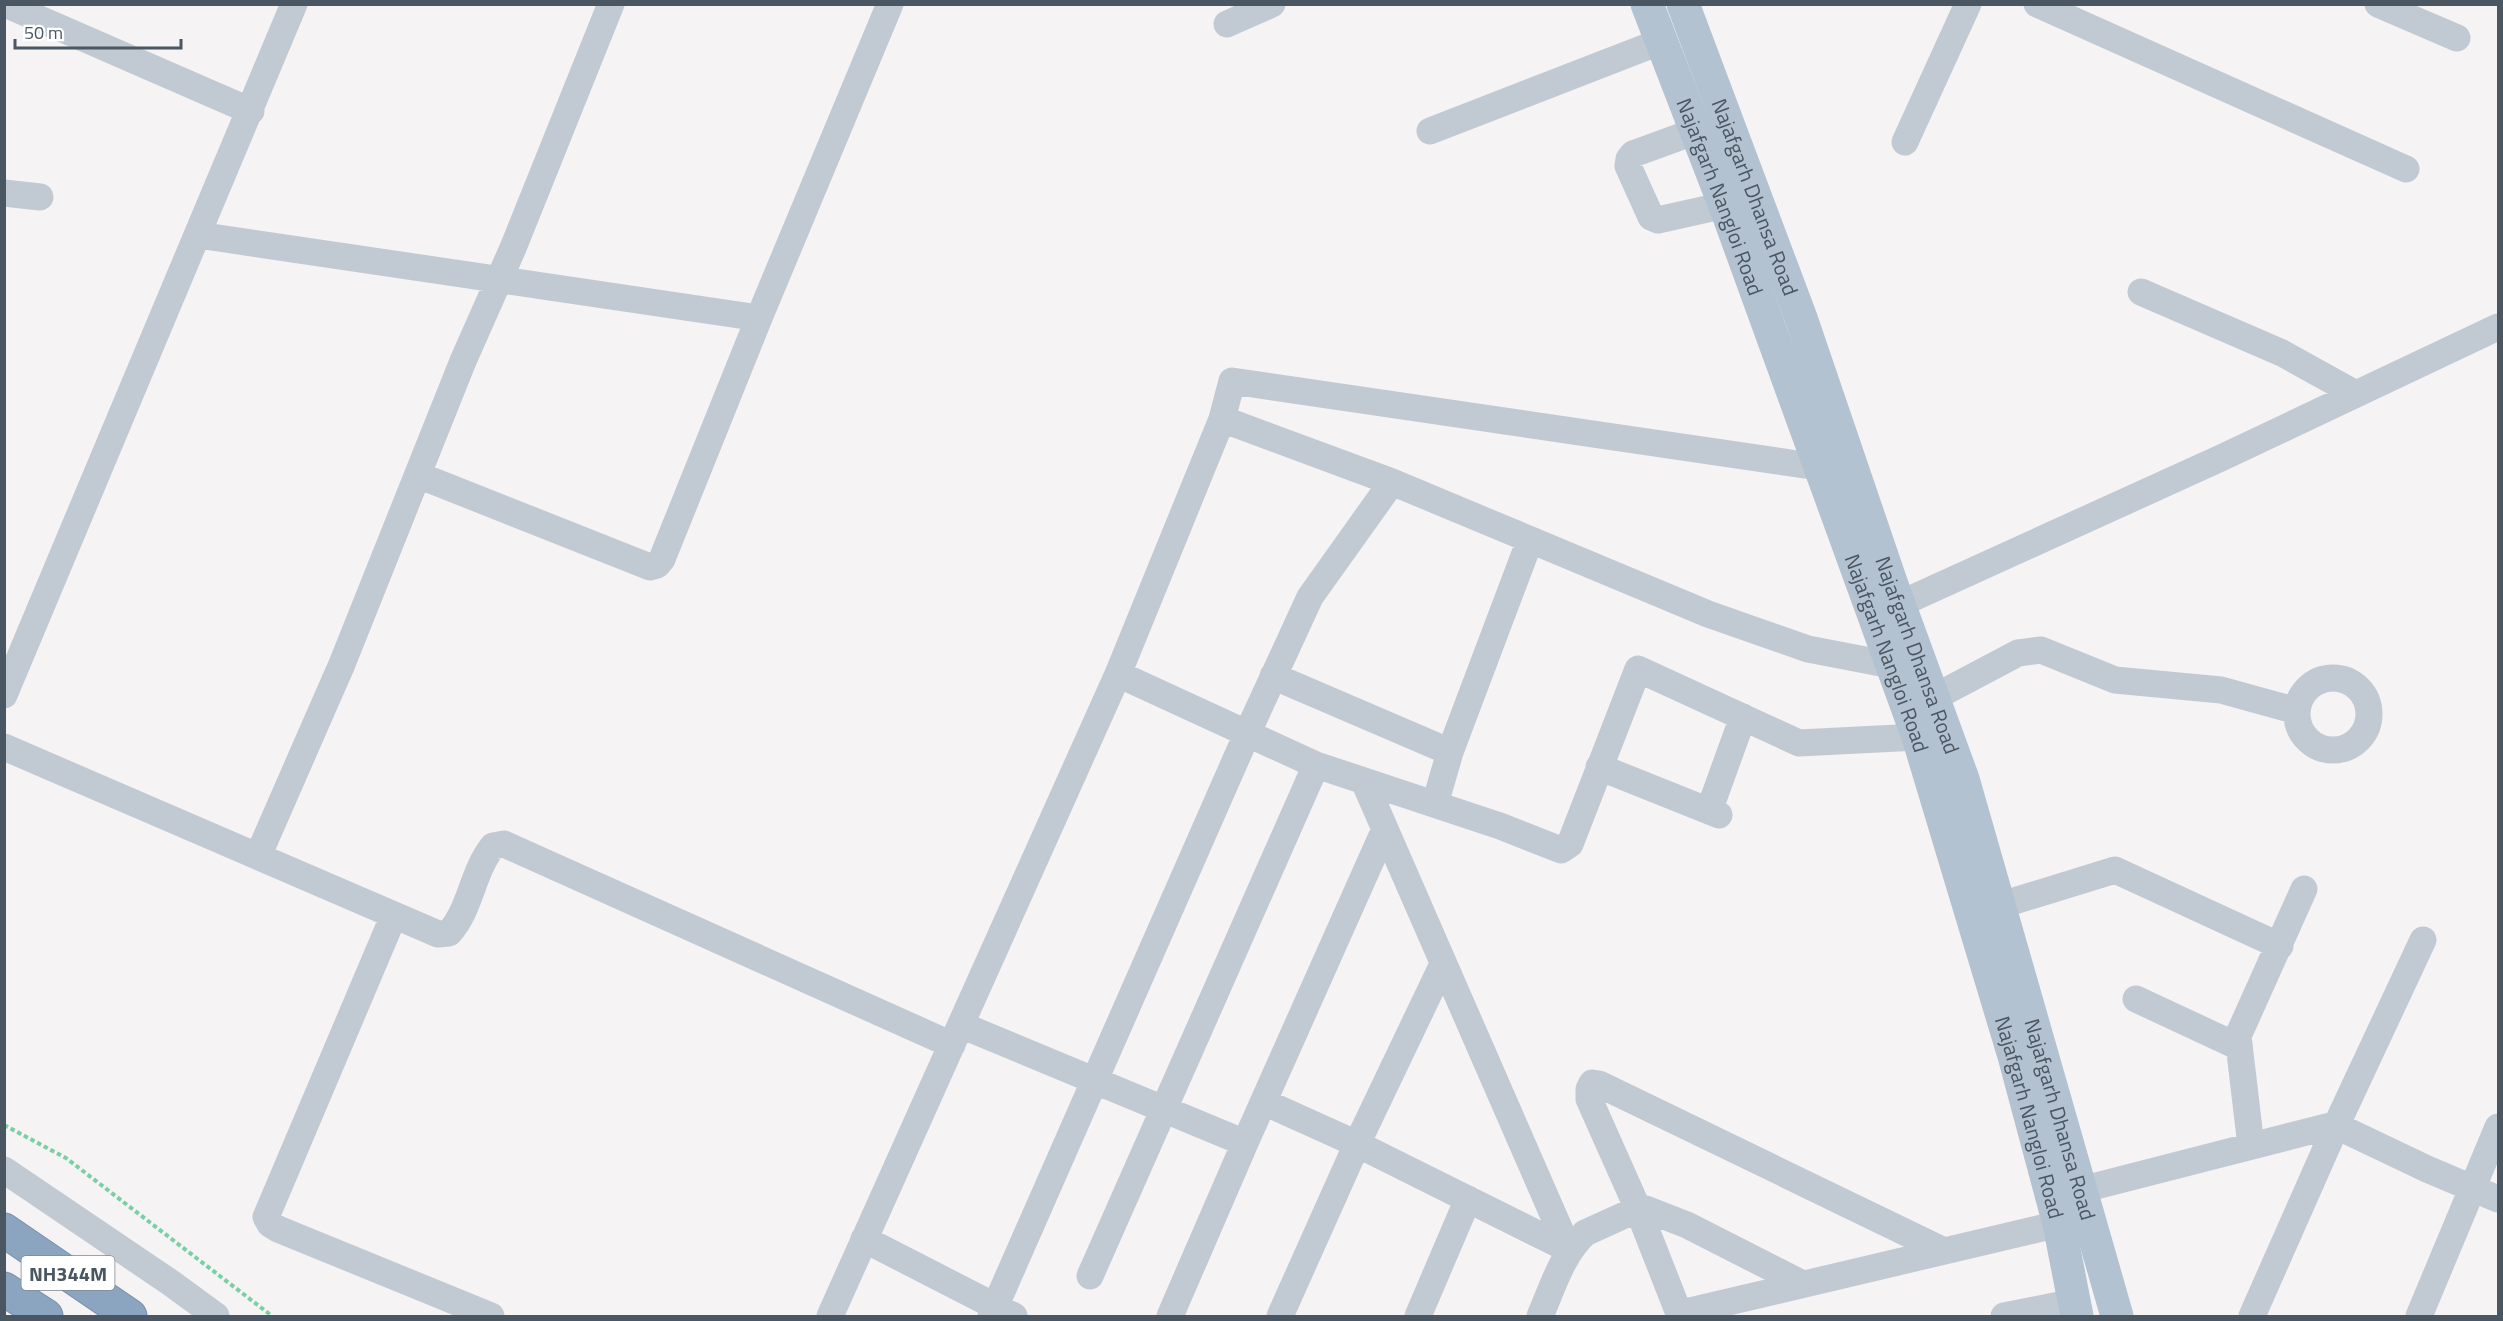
<svg xmlns="http://www.w3.org/2000/svg" width="2503" height="1321" font-family="'Titillium Web',sans-serif">
  <style>
    .lines { fill: none; stroke-linecap: round; stroke-linejoin: round }
    .highway-casing { stroke: #7690ad; stroke-width: 35 }
    .path { stroke: #7ad0a6; stroke-width: 4; stroke-dasharray: 4.5 3; stroke-linecap: butt }
    .minor { stroke: #c1cad2; stroke-width: 27 }
    .major { stroke: #b3c2d1; stroke-width: 33 }
    .highway { stroke: #8ba5c1; stroke-width: 33 }
    .labels { text-anchor: middle; dominant-baseline: central; stroke-width: 4.5; stroke-linejoin: round; paint-order: stroke }
    .shield { fill: #fff; stroke: #808990; stroke-width: 1.5 }
    .shield-label { font-size: 20px; font-weight: bold; fill: #4a5661 }
    .street-label { font-size: 21px; fill: #4a5661; stroke: #fff }
  </style>
  <rect width="100%" height="100%" fill="#f5f3f3"/>
  <g class="lines">
    <g class="highway-casing">
      <path id="highway" d="M4 1230 130 1316
        M4 1289 46 1316"/>
    </g>
    <path class="path" d="M4 1125 66 1158 272 1316"/>
    <path class="minor" d="M5 4 251 111
      M2037 4 2406 169
      M2378 4 2457 38
      M1227 24 1272 4
      M1430 131 1662 41
      M1696 131 1633 154 1629 159 1628 166 1651 217 1658 220 1725 205
      M1905 142 1968 4
      M4 193 40 197
      M198 235 759 318
      M2141 292 2282 353 2356 394
      M1222 419 1232 381 1818 467
      M418 475 650 567 657 565 662 559 759 318 890 4
      M1880 613 2221 458 2498 327
      M1118 674 1316 765 1500 826 1561 850 1570 844 1638 669 1799 743 1918 737
      M1273 676 1450 752
      M2297 714a36 36 0 1 1 72 0a36 36 0 1 1-72 0Z
      M4 695 294 4
      M1933 698 2018 653 2041 650 2115 680 2221 690 2297 711
      M4 747 438 934 449 933C471 909 472 872 493 846L504 844 952 1045
      M1599 767 1719 815
      M1364 781 1563 1237 1565 1247
      M1435 804 1450 752 1530 540
      M1709 811 1743 717
      M258 856 342 664 463 361 513 248 611 4
      M1998 906 2115 870 2280 946
      M394 915 266 1217 270 1224 278 1229 491 1316
      M2136 999 2239 1047
      M961 1025 1245 1143
      M1264 1102 1357 1144 1570 1250
      M2251 1146 2238 1036 2304 889
      M4 1170 171 1283 216 1316
      M2061 1195 2330 1126 2341 1128 2427 1169 2498 1199
      M864 1239 1014 1316
      M1090 1276 1316 765
      M830 1316 1118 674 1222 419 1392 482 1708 614 1808 649 1891 665 1908 658
      M991 1316 1247 734 1310 597 1392 482
      M1170 1316 1245 1143 1385 829
      M1280 1316 1357 1144 1443 964
      M1418 1316 1468 1199
      M1540 1316C1552 1289 1562 1254 1585 1233L1638 1209H1646L1687 1225 1803 1284
      M1680 1316 1638 1209 1589 1099V1089L1592 1083 1599 1084 1944 1251
      M1680 1316 1686 1312 2059 1224
      M2004 1316 2074 1302
      M2252 1316 2336 1126 2423 940
      M2419 1316 2498 1127"/>
    <g class="major">
      <path id="s1" d="M1647 4 1728 214 1918 737 2014 1056 2059 1224 2077 1316"/>
      <path id="s2" d="M1683 4 1801 318 1891 582 1963 779 2117 1316"/>
    </g>
    <use href="#highway" class="highway"/>
  </g>
  <g class="labels">
    <rect class="shield" x="21.5" y="1256" width="93" height="34" rx="4.5"/>
    <g class="shield-label">
      <text x="68" y="1273">NH344M</text>
    </g>
    <g class="street-label">
      <text stroke="none"><textPath href="#s1" startOffset="206">Najafgarh Nangloi Road</textPath></text>
      <text stroke="none"><textPath href="#s2" startOffset="206">Najafgarh Dhansa Road</textPath></text>
      <text stroke="none"><textPath href="#s1" startOffset="692">Najafgarh Nangloi Road</textPath></text>
      <text stroke="none"><textPath href="#s2" startOffset="692">Najafgarh Dhansa Road</textPath></text>
      <text stroke="none"><textPath href="#s1" startOffset="1178">Najafgarh Nangloi Road</textPath></text>
      <text stroke="none"><textPath href="#s2" startOffset="1178">Najafgarh Dhansa Road</textPath></text>
    </g>
  </g>
  <rect width="2503" height="1321" fill="none" stroke="#4a5661" stroke-width="12"/>
  <path d="M15 39v9h166v-9" fill="none" stroke="#4a5661" stroke-width="3"/>
  <text x="24" y="39" font-size="18" fill="#4a5661" stroke="#ffffff" stroke-width="4.5" paint-order="stroke">50 m</text>
</svg>
